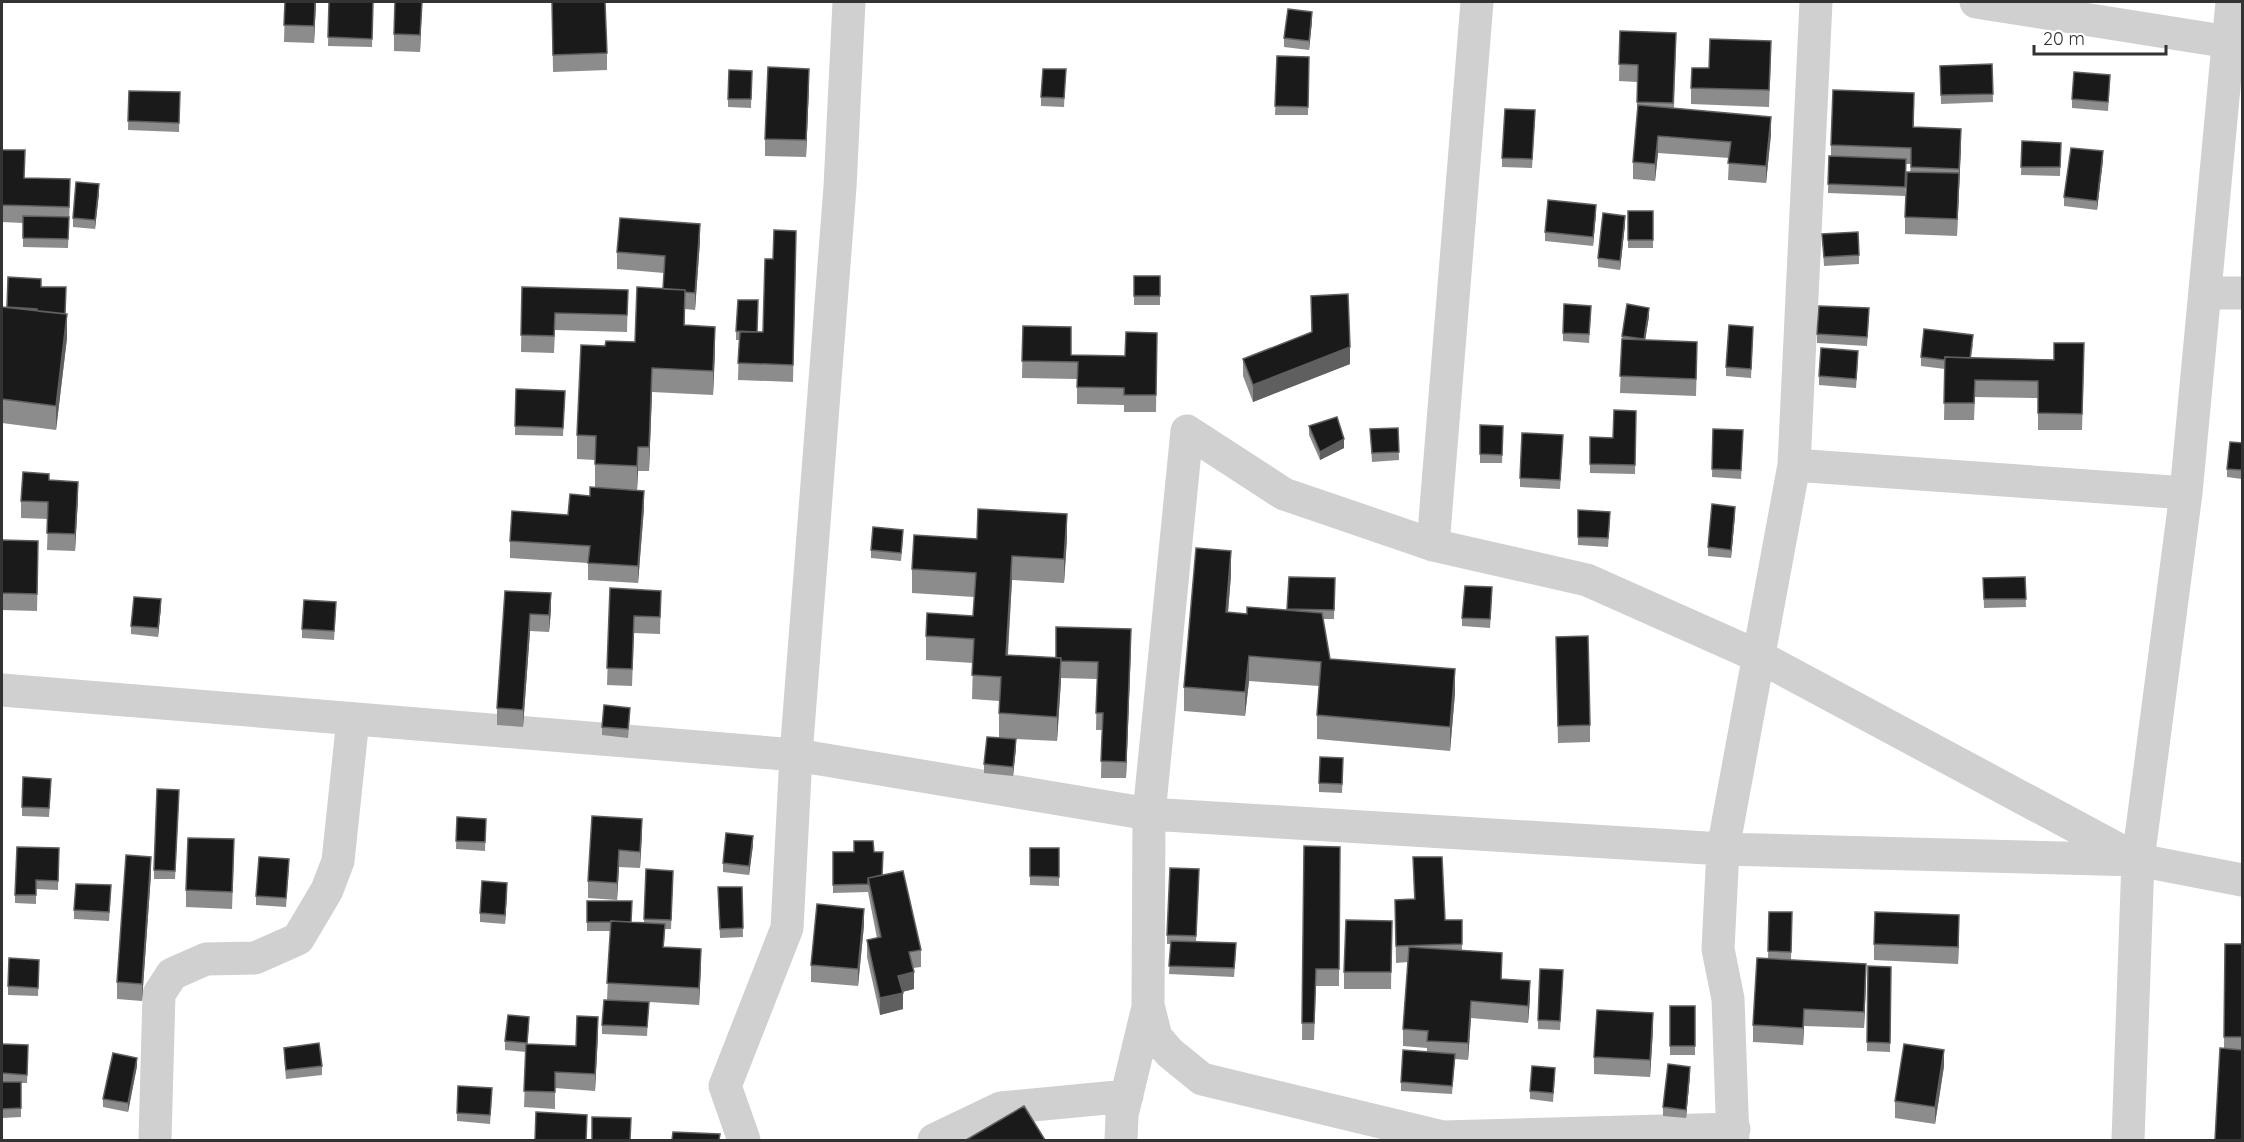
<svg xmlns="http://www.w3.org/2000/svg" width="2244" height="1142" font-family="Quicksand,sans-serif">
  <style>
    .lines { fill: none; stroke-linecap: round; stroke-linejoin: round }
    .minor { stroke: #d0d0d0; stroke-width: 33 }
    .wall { fill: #8c8c8c }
    .shaded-wall { fill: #5f5f5f }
    .building { fill: #1a1a1a; stroke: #5f5f5f; stroke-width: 1.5 }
  </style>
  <rect width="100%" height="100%" fill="#fff"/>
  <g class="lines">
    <path class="minor" d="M1976 2 2229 42
      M2206 293H2242
      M1794 465 2186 493
      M1433 545 1477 2
      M2 690 796 755 1149 814 1723 849 2138 860 2242 880
      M1734 1129 1443 1137 1202 1079 1170 1053 1156 1037 1148 1005 1149 814 1187 431 1284 494 1433 545 1587 580 1760 657 2138 860
      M155 1140 159 994 172 974 206 959 255 958 298 939 327 890 338 861 353 719
      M744 1140 725 1086 787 928 796 755 840 187 849 2
      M934 1140 1001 1108 1127 1096
      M1121 1140 1122 1115 1148 1007
      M1733 1140 1728 999 1718 949 1723 849 1794 465 1816 2
      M2128 1140 2138 860 2186 493 2232 2"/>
  </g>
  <path class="wall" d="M285 2H316L314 43 284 42Z
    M329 2H373L372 47 328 46Z
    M422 2 420 52 394 51V34Z
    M552 2 607 53V70L553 72Z
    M1312 21 1309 50 1284 47V38Z
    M1620 31 1676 50 1674 108 1771 134 1766 183 1728 180 1729 158 1658 153 1655 181 1633 179V162L1637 113V82L1619 81Z
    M1277 56 1309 57 1308 115H1275Z
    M1771 58 1769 107 1691 104V88L1709 68Z
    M1992 64 1993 102 1941 104 1940 66Z
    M1066 69 1064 107 1041 106V97Z
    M752 71 751 108 728 107V99Z
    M2110 84 2108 111 2072 108V99Z
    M809 85 806 157 765 156V139Z
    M129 91 180 92 179 132 128 130Z
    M1914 110V127L1961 146 1957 236 1905 234V217L1911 164H1906L1905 196 1828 193 1829 156 1831 157V145Z
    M1535 119 1532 168 1502 167V158Z
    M2022 141 2061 143 2060 176 2021 175Z
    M2 150 25 178 70 196 68 248 23 247V223L2 222Z
    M2103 160 2097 210 2064 206V197Z
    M99 193 95 229 73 227V218Z
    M1628 211H1653V248H1628Z
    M1596 213 1593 246 1545 241V232Z
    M1625 224 1620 270 1598 267V258Z
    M1822 234 1859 255V264L1824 266Z
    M700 241 695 310 685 309V325L715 351 713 395 652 392 649 471H638L637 490 609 489 644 508 638 583 588 580V563L510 558V541L568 515 590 496 595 488V460L577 459V435L605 346 635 342 663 289 664 273 617 269V252Z
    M796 248 793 382 738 380 739 340H736V331L763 332 773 259Z
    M1134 276H1160V305H1134Z
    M41 287 65 314 67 338 56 430 2 423V307H7Z
    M522 287 628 290 627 332 555 330 554 353 521 352Z
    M1311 296 1350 364 1253 402 1243 376V359L1312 332Z
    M1591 314 1589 343 1563 341V333Z
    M1649 316 1645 340 1697 359 1696 396 1620 393 1622 336Z
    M1869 317 1867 346 1817 343V334Z
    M1023 326 1071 355 1125 356 1157 333 1156 412H1124V405L1077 404V379L1022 378Z
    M1753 336 1751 378 1726 376V367Z
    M1973 344 1971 358 2084 360 2082 430H2038V398L1975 397 1974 420H1944L1945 369 1921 366V357Z
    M1858 360 1856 388 1819 385V376Z
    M516 389 565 391 563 436 515 435Z
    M1636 411 1635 474 1590 473V437L1613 438Z
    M1480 425 1503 426 1502 463H1480Z
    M1309 426 1344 448 1320 460 1309 435Z
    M1398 428 1399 460 1372 462 1370 429Z
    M1713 429 1743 439 1741 479 1712 477Z
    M2242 443V479L2227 477V469Z
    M1563 444 1560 489 1520 487V478Z
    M49 480 78 498 75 551 47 550 48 519 21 518V501Z
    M1578 510 1610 520 1608 547 1578 545Z
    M1735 515 1731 558 1708 556V547Z
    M1067 538 1064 583 1012 580 1008 655 1056 658 1131 646 1126 778H1101L1102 730H1096L1097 679 1061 678 1057 741 999 738V701L972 699 973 663 926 660V636L973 616 974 597 912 593V569L977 539Z
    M903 539 901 561 871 558V550Z
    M2 540 38 558 37 611 2 610Z
    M1231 575 1228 612 1247 614 1287 610V609L1335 578 1334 619H1323L1330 659 1455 693 1450 751 1317 739V715L1319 686 1249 681 1245 716 1184 711V687Z
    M2025 577 2026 607 1984 608 1983 578Z
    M610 588 661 591 660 634 634 633 632 686 607 685Z
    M505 591 551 610 549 632 530 631 523 727 497 725V708Z
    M1492 596 1490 628 1462 626V618Z
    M161 607 158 637 131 634V626Z
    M336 610 334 640 302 638V629Z
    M1556 654 1590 725V742L1558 743Z
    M630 716 628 738 602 735V727Z
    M1016 748 1013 776 984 773V764Z
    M1343 767 1342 793 1319 792V783Z
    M51 787 49 817 22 816V807Z
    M179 799 175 879H154V870Z
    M457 817 486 819 485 851 456 849Z
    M642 819 640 868 619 867 617 900 588 898V881Z
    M753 845 749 875 723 872V863Z
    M1304 846 1340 847 1339 986H1316L1314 1040H1302Z
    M59 848 58 890 36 889V904L15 903V895Z
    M1030 848H1059V886L1030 885Z
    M833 852H874L882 875 921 950V967L913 968 914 989 902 992 903 1009 880 1015 867 957V940L877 938 868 892 833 893Z
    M234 856 232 909 186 907V890Z
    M1413 857 1445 920H1462V950L1502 970V979L1530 998 1528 1023 1471 1018 1468 1060 1455 1059 1452 1094 1401 1091V1082L1427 1052V1048L1403 1046V1029L1408 962 1396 963 1395 900 1414 899Z
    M289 868 286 907 256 905V896Z
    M646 869 673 879 671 929H665L664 947 701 966 699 1005 649 1002 647 1036 602 1034V1025L607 1000 610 931H587V901L631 922 644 923Z
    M151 874 142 1001 117 999V982Z
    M1199 878 1196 942 1236 952 1234 977 1169 974 1171 944H1167V935Z
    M718 887H742L743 937 720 938Z
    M507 892 505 924 480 922V913Z
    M111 894 109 921 74 919V910Z
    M1769 912H1792L1791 960 1866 981 1864 1028 1804 1026 1803 1045 1753 1042V1025L1768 959Z
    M1392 921 1391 989H1344V972Z
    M864 925 858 986 811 982V965Z
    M1959 932 1958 964 1874 960V944Z
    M2225 944H2242V1140L2224 1048Z
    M1868 966 1891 967 1890 1052 1867 1051Z
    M39 969 38 996 8 995V986Z
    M1563 979 1560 1030 1538 1029V1020Z
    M1670 1006H1695V1055H1670Z
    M529 1026 527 1044 576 1046 598 1034 595 1091 555 1088V1109L524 1107 526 1052 505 1050V1041Z
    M1653 1030 1650 1077 1594 1074V1057Z
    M2 1044 28 1054 27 1083H21V1117L2 1118Z
    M284 1048 322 1066V1075L286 1079 284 1056Z
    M137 1066 128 1112 103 1107V1099Z
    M1944 1066 1935 1124 1895 1118V1101Z
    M1690 1075 1686 1118 1663 1116V1107Z
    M1555 1077 1553 1102 1530 1099V1091Z
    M492 1096 490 1124 457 1121V1113Z"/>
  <path class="shaded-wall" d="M315 2H316L314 43V26Z
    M422 2 420 52V35Z
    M1312 12V21L1309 50V41Z
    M809 69V85L806 157V140Z
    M1771 117V134L1766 183V166Z
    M1961 129V146L1957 236 1959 169Z
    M1658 136V153L1655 181V164Z
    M2103 151V160L2097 210V201Z
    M99 184V193L95 229V220Z
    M1596 205V213L1593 246V237Z
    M1625 216V224L1620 270V261Z
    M700 224V241L695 310V293Z
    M1649 308V316L1644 348V339Z
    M67 314V338L56 430V406Z
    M715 327V351L713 395V371Z
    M1350 347V364L1253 402V385Z
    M652 368V392L649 471V447Z
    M1344 439V448L1320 460V452Z
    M638 447V471L637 490V466Z
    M78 482V498L75 551V534Z
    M644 491V508L638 583V566Z
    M1735 507V515L1731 558V550Z
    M1067 514V538L1064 583V559Z
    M1231 551V575L1226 636V612Z
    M1012 556V580L1006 679V655Z
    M551 593V610L549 632V615Z
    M161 599V607L158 637V628Z
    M530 614V631L523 727V710Z
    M1131 629V646L1126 778V762Z
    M1249 656V681L1245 716V692Z
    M1061 658V682L1057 741V717Z
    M1455 669V693L1450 751V727Z
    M1016 739V748L1013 776V767Z
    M642 819V836L640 868V852Z
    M753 836V845L749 875V866Z
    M619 850V867L617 900V883Z
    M151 857V874L142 1001V984Z
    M507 883V892L505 924V915Z
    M864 909V925L858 986V969Z
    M1959 915V932L1958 964V947Z
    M701 949V966L699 1005V988Z
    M1866 964V981L1864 1028V1012Z
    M914 972V989L898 993V976Z
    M1530 981V998L1528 1023V1006Z
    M903 993V1009L880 1015V998Z
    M1471 1001V1018L1468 1060V1043Z
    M1804 1009V1026L1803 1045V1028Z
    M1653 1013V1030L1650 1077V1060Z
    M598 1017V1034L595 1091V1074Z
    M1944 1050V1066L1935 1124V1107Z
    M137 1058V1066L128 1112V1103Z
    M1690 1067V1075L1686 1118V1110Z"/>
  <path class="building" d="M285 2H315L314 26 284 25Z
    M329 2H373L372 39 328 37Z
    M395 2H422L420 35 394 34Z
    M552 2H605L607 53 553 55Z
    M1288 9 1312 12 1309 41 1284 38Z
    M1620 31 1676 33 1673 103 1637 102 1638 65 1619 64Z
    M1710 39 1771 41 1769 90 1691 88 1692 68H1709Z
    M1277 56 1309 57 1308 107 1275 106Z
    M1992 64 1993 94 1941 95 1940 66Z
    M768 67 809 69 806 140 765 139Z
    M1043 69H1066L1064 98 1041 97Z
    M729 70 752 71 751 99H728Z
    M2074 72 2110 75 2108 102 2072 99Z
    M1833 90 1914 93 1913 127 1961 129 1959 169 1911 167V148L1831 145Z
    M129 91 180 92 179 123 128 121Z
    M1638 105 1771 117 1766 166 1728 163 1731 142 1658 136 1655 164 1633 162Z
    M1505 109 1535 110 1532 159 1502 158Z
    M2022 141 2061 143 2060 167H2021Z
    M2071 148 2103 151 2097 201 2064 197Z
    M2 150H25L24 178 70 179 69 207 2 205Z
    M1829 156 1906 159 1905 187 1828 184Z
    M1907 172 1959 173 1957 219 1905 217Z
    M76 182 99 184 95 220 73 218Z
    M1548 200 1596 205 1593 237 1545 232Z
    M1628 211H1653V240H1628Z
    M1603 213 1625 216 1620 261 1598 258Z
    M23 216 69 217 68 239 23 238Z
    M620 218 700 224 695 293 685 292V290L663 289 665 256 617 252Z
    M774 230 796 231 793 365 738 363 740 332H763L765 259H773Z
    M1858 232 1859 255 1824 257 1822 234Z
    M1134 276H1160V296H1134Z
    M8 277 41 279V287H66L65 314 37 311V309L7 307Z
    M522 287 628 290 627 315 555 313 554 336 521 335Z
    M637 287 685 290 684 325 715 327 713 371 652 368 649 447H638L637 466 595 464 596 436 577 435 581 345 605 346 606 341 635 342Z
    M1348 294 1350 347 1253 385 1243 359 1312 332 1311 296Z
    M738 300H758L757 332 736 331Z
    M1564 304 1591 306 1589 334 1563 333Z
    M1627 304 1649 308 1644 339 1622 336Z
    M1819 306 1869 308 1867 337 1817 334Z
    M2 307 67 314 56 406 2 399Z
    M1729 325 1753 327 1751 369 1726 367Z
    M1023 326 1071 327V355L1125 356 1126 332 1157 333 1156 395H1124V388L1077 387 1078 362 1022 361Z
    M1924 329 1973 335 1970 358 1945 357V360L1921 357Z
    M1622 339 1697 342 1696 379 1620 376Z
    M2054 343H2084L2082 414 2038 413V381L1975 380 1974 403H1944L1945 357 2054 360Z
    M1821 348 1858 351 1856 379 1819 376Z
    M516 389 565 391 563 428 515 426Z
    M1614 410 1636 411 1635 465 1590 464V437L1613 438Z
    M1337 417 1344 439 1320 452 1309 426Z
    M1480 425 1503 426 1502 455 1480 454Z
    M1398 428 1399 452 1372 453 1370 429Z
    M1713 429 1743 430 1741 470 1712 469Z
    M1522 433 1563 435 1560 480 1520 478Z
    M2230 442 2242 443V470L2227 469Z
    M23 472 49 474V480L78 482 75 534 47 533 48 502 21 501Z
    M590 487 644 491 638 566 588 563 590 546 510 541 512 511 568 515 570 494 590 496Z
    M1712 504 1735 507 1731 550 1708 547Z
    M978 509 1067 514 1064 559 1012 556 1006 655 1061 658 1057 717 999 713 1001 677 972 675 974 639 926 636 927 613 973 616 976 573 912 569 914 535 977 539Z
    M1578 510 1610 512 1608 538 1578 537Z
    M873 527 903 530 901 553 871 550Z
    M2 540 38 541 37 594 2 593Z
    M1196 548 1231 551 1226 612 1247 614V607L1322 613 1330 659 1455 669 1450 727 1317 715 1321 662 1249 656 1245 692 1184 687Z
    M1289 577 1335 578 1334 610 1287 609Z
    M2025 577 2026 599H1984L1983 578Z
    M1465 586 1492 587 1490 619 1462 618Z
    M610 588 661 591 660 617 634 616 632 669 607 668Z
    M505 591 551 593 549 615 530 614 523 710 497 708Z
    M134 597 161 599 158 628 131 626Z
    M304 600 336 602 334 631 302 629Z
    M1056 627 1131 629 1126 762 1101 761 1103 713H1096L1098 662 1061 661V658H1056Z
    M1588 636 1590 725 1558 726 1556 637Z
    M604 705 630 708 628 729 602 727Z
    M987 737 1016 739 1013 767 984 764Z
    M1320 757 1343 758 1342 784 1319 783Z
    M23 777 51 779 49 808 22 807Z
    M157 789 179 790 175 871 154 870Z
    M592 816 642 819 640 852 619 850 617 883 588 881Z
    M457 817 486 819 485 842 456 841Z
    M726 833 753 836 749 866 723 863Z
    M188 838 234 839 232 892 186 890Z
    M854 841H873L874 852H883L882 875 868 878V884L833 885V852H854Z
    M1304 846 1340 847 1339 969H1316L1314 1023H1302Z
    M17 847 59 848 58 881 36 880V895H15Z
    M1030 848H1059V877L1030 876Z
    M126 855 151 857 142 984 117 982Z
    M259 857 289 859 286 898 256 896Z
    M1413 857H1442L1445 920H1462V944L1396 946 1395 900 1415 899Z
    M1170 868 1199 869 1196 936 1167 935Z
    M646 869 673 871 671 920 644 919Z
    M903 871 921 950 909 952 914 972 898 976 903 993 880 998 867 940 881 937 868 878Z
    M482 881 507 883 505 915 480 913Z
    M76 884 111 885 109 912 74 910Z
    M718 887H742L743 928 720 929Z
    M587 901H632L631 922 611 921V922H587Z
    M817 904 864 909 858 969 811 965Z
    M1769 912H1792L1791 952 1768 951Z
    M1875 912 1959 915 1958 947 1874 944Z
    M1346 920 1392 921 1391 972H1344Z
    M611 921 665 924 663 947 701 949 699 988 607 983Z
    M1171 941 1236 943 1234 968 1169 966Z
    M2225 944H2242V1037H2224Z
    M1409 947 1502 953 1501 979 1530 981 1528 1006 1471 1001 1468 1043 1427 1041 1428 1031 1403 1029Z
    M9 958 39 960 38 988 8 986Z
    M1757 958 1866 964 1864 1012 1804 1009 1803 1028 1753 1025Z
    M1868 966 1891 967 1890 1043 1867 1042Z
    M1540 969 1563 970 1560 1021 1538 1020Z
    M604 1000 649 1002 647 1027 602 1025Z
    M1670 1006H1695V1046H1670Z
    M1597 1010 1653 1013 1650 1060 1594 1057Z
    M508 1015 529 1017 527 1043 505 1041Z
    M577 1016 598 1017 595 1074 555 1072V1092L524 1091 526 1044 576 1046Z
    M319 1043 322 1066 286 1070 284 1048Z
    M2 1044 28 1045 27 1075 2 1073Z
    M1904 1044 1944 1050 1935 1107 1895 1101Z
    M2220 1048 2242 1050V1140H2215Z
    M1403 1050 1455 1054 1452 1086 1401 1082Z
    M113 1053 137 1058 128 1103 103 1099Z
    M1668 1064 1690 1067 1686 1110 1663 1107Z
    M1532 1066 1555 1068 1553 1093 1530 1091Z
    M2 1082H21V1108L2 1109Z
    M458 1086 492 1088 490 1115 457 1113Z
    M1024 1106 1045 1140H966Z
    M536 1112 587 1115 586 1140H535Z
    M592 1117 631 1118 630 1140H592Z
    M673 1132 720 1134 719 1140H672Z"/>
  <rect width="2244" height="1142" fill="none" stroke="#333333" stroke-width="6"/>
  <path d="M2034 45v9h132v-9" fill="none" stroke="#333333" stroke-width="3"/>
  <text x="2043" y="45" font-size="18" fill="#333333" stroke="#ffffff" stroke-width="4.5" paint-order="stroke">20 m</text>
</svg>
